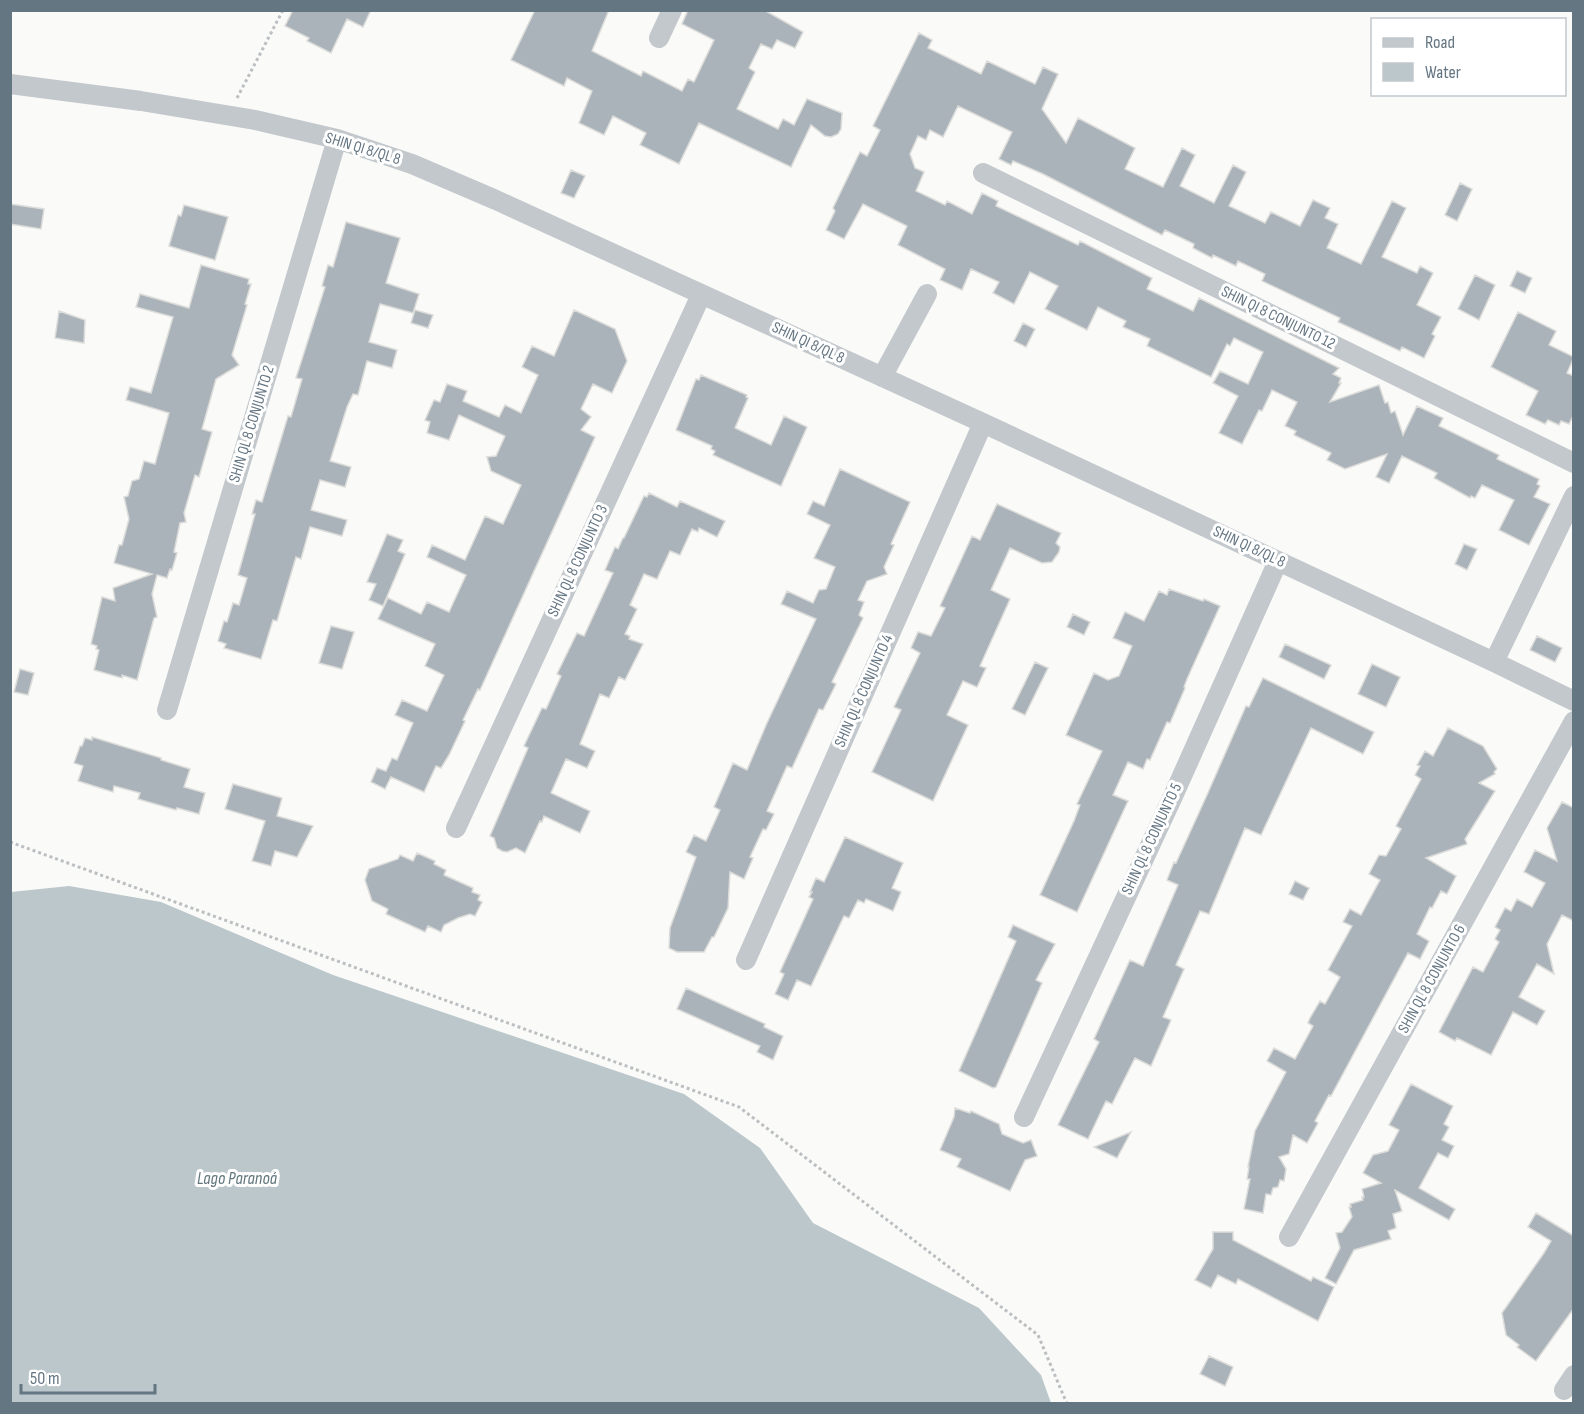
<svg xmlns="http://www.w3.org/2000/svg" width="1584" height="1414" font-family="'Sofia Sans Condensed',sans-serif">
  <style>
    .water { fill: #bbc7cb }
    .building { fill: #aab3b9; stroke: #dcdcda; stroke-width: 1.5 }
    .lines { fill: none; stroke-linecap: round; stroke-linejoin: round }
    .path { stroke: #bbbfc2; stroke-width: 3; stroke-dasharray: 3 3; stroke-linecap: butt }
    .minor { stroke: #c3c8cc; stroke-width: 20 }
    .labels { text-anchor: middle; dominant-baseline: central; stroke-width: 6; stroke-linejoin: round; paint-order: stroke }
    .street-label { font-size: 16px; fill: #657683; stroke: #fff }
    .water-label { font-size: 18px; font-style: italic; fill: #60757c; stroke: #fff }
  </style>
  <rect width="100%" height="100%" fill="#fafaf8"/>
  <path class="water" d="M69 886 161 902 333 975 684 1094 760 1148 813 1223 979 1308 1041 1375 1051 1403H11V892Z"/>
  <path class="building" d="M293 10H371L363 27 347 19 331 53 307 41 309 38 285 26Z
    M535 10H609L592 51 641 76 643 71 682 91 688 79 694 82 714 40 682 24 688 10H764L803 32 795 48 777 40 772 49 761 44 749 68 755 72 737 109 778 129 783 119 794 125 807 99 842 113 841 129 838 134 831 137 825 136 811 125 791 167 699 123 679 164 640 145 646 133 613 116 604 135 579 123 592 91 567 78 564 86 511 60Z
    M919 33 932 40 928 48 981 74 987 61 1035 84 1043 67 1058 74 1042 109 1066 143 1078 118 1135 148 1125 169 1163 187 1182 148 1195 155 1180 186 1214 203 1233 165 1246 172 1229 206 1265 223 1271 212 1300 226 1313 200 1330 208 1325 218 1338 224 1327 248 1361 264 1392 201 1406 208 1382 257 1417 273 1420 266 1433 273 1417 305 1441 317 1432 334 1435 336 1424 358 1402 347 1400 351 1338 322 1340 318 1262 281 1265 274 1238 261 1236 266 1213 255 1212 258 1193 248 1194 244 1165 230 1162 235 1043 174 1013 161 1011 165 999 159 1012 132 958 106 943 137 930 130 926 140 918 136 910 154 915 168 924 172 916 191 945 205 947 201 972 214 982 193 998 201 996 206 1078 245 1080 241 1152 278 1147 289 1193 311 1199 298 1339 368 1333 374 1341 378 1339 383H1341L1330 402 1379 385 1385 403 1388 402 1391 413 1395 411 1403 435 1417 406 1443 418 1439 426 1499 455 1497 459 1539 479 1537 484 1540 486 1534 497 1550 504 1529 545 1499 530 1514 500 1482 485 1475 498 1471 496 1470 498 1434 478 1437 473 1402 456 1389 483 1376 477 1387 454 1345 469 1327 460 1331 453 1294 435 1296 431 1285 426 1297 402 1272 390 1262 411 1259 410 1242 444 1219 433 1238 396 1213 383 1220 371 1248 384 1263 352 1234 338 1230 346 1227 344 1211 377 1147 346 1150 339 1123 327 1126 321 1098 307 1087 330 1045 309 1058 286 1030 272 1014 304 993 293 999 282 971 269 962 290 940 280 945 269 898 245 907 226 863 204 844 239 826 230 835 211 833 208 860 152 867 156 880 130 873 126Z
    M571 170 585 176 574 198 561 193Z
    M1460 183 1472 189 1457 221 1445 215Z
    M10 204 44 209 41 229 10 224Z
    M184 205 228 217 215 260 169 246 178 215 181 216Z
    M346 222 400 238 386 283 419 294 413 313 380 304 369 342 397 350 392 368 367 361 358 395 353 394 347 407 330 461 351 467 345 487 320 480 311 510 347 520 342 536 310 527 301 559 296 557 277 621 273 620 261 659 224 648 226 644 218 641 224 621 227 622 233 603 239 605 247 578 238 575 255 514H252L256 500 262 502 288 416 291 417 302 379 296 378 325 287 322 286 328 265 333 267Z
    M201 265 249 279 248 284H251L245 304 247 305 232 355 239 365 216 379 202 429 212 432 199 477 195 475 184 513 186 522 180 523 174 552 177 553 172 570 170 569 167 578 157 575 152 594 157 617 154 618 137 680 122 675V678L94 670 99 650 96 649 97 646 91 644 102 597 115 601 113 588 152 574 114 563 119 545H122L129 519 124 497 128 496 132 481 139 479 144 461 155 464 169 413 126 400 130 387 151 393 173 317 136 307 140 294 189 308Z
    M1517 271 1532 278 1525 293 1510 286Z
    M1475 275 1495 285 1479 320 1458 309Z
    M415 310 433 315 428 328 411 323Z
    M574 310 615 329 627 361 612 393 593 384 581 409 591 417 581 430 595 437 480 690 478 689 463 720 465 721 449 755 441 768 436 766 424 792 391 777 385 789 371 782 377 768 386 771 392 758 397 760 413 723 395 715 402 700 427 711 444 675 425 666 435 644 378 619 388 598 421 614 427 602 449 612 466 575 427 557 432 545 465 560 485 516 503 524 521 485 491 471 487 457 496 456 505 436 459 415 449 440 427 433 430 422 425 420 434 400 440 402 447 384 467 391 463 401 499 417 505 405 521 413 538 375 522 367 532 346 554 356Z
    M59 311 85 320 84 343 55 338Z
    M1518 312 1556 331 1549 345 1574 357 1567 373 1574 376V414L1569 424 1561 421 1559 425 1548 420 1545 424 1526 415 1538 391 1491 367Z
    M1023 323 1035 329 1026 347 1014 341Z
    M701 375 747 395 746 397 748 398 735 428 771 445 784 416 807 427 781 486 713 455 715 451 711 449 712 446 676 430 696 379 699 380Z
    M840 469 910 502 891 544 894 545 884 567 887 574 867 581 858 600 864 602 859 615 863 618 832 682 836 684 823 710 819 709 792 768 787 766 767 811 774 814 766 830 763 829 750 857 753 858 744 879 730 872 728 908 714 937H712L704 952H677L669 948 670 928 696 857 686 852 694 835 706 841 720 810 714 807 733 763 747 770 767 723 816 619 781 604 787 591 813 603 819 590 826 589 835 567 814 558 830 525 807 514 813 501 824 506Z
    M649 493 677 507 680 501 725 521 717 537 699 528 698 532 692 529 680 555 670 551 657 579 644 574 630 605 637 609 625 634 630 636 629 639 643 644 625 680 619 677 609 698 600 694 580 744 595 751 587 768 566 759 551 793 590 811 580 833 544 816 542 822 540 821 525 853 516 848 507 852 502 851 497 848 494 838 490 836 528 748 524 746 542 708 546 709 561 676 557 674 577 633 584 636 613 573 605 570 615 547 618 549 623 538H624L644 496 647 497Z
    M997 504 1061 533 1056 543 1060 547 1059 552 1052 562 1042 563 1010 548 991 590 1010 599 980 666 986 668 977 687 963 681 947 715 968 725 933 801 872 772 901 710 894 707 920 653 911 648 918 632 931 636 945 608 940 606 972 536 980 540Z
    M387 534 403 540 398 551 405 554 383 606 369 600 376 584 367 582Z
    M1464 544 1477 549 1467 570 1455 564Z
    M1169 589 1203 601 1204 599 1220 606 1187 679 1184 687 1185 688 1170 723 1167 722 1150 760 1147 759 1143 769 1128 762 1113 795 1128 801 1077 912 1040 895 1074 821 1080 805 1077 804 1102 751 1066 735 1094 673 1108 680 1119 676 1132 646 1113 638 1125 612 1144 621 1159 591 1167 595Z
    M1073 614 1090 622 1084 635 1067 627Z
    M331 626 354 632 342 669 319 663Z
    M1537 636 1562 648 1555 662 1530 650Z
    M1285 644 1331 665 1324 679 1279 657Z
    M1035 662 1048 668 1025 715 1012 709Z
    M1372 664 1400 677 1386 707 1358 694Z
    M20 669 34 673 28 695 14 692Z
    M1263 678 1374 732 1363 754 1311 728 1261 835 1245 828 1209 914 1200 911 1176 965 1184 969 1163 1017 1171 1020 1151 1066 1135 1058 1112 1104 1106 1101 1088 1139 1058 1125 1099 1042 1094 1039 1130 960 1143 966 1178 885 1167 880 1174 862 1176 863 1207 795 1246 706 1249 707Z
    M1448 728 1483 746 1497 769 1494 772 1495 774 1479 783 1495 791 1465 839 1467 844 1426 858 1456 876 1447 894 1441 891 1432 908 1430 907 1417 934 1429 941 1420 959 1408 953 1331 1096 1329 1095 1315 1121 1318 1123 1307 1143 1293 1135 1289 1154 1279 1157 1286 1169 1284 1181 1280 1180 1278 1187 1273 1188 1271 1195 1266 1194 1263 1213 1244 1209 1250 1179H1247L1249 1167H1248L1255 1131 1286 1072 1267 1061 1274 1048 1295 1059 1313 1026 1308 1023 1310 1018 1320 1001 1325 1004 1340 977 1328 970 1352 926 1343 922 1350 909 1361 915 1380 880 1369 874 1379 855 1386 856 1401 829 1396 826 1421 779 1415 775 1420 766 1417 765 1425 751 1433 756Z
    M92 737 161 758V760L190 769 184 787 205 793 199 814 177 808 176 810 138 799 140 793 114 786 113 792 78 781 83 766 74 763 80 746H82L85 738 92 740Z
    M233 784 282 798 277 816 313 826 297 857 275 851 271 866 252 861 265 821 225 809Z
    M1562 802 1574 808V921L1562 915 1547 944 1554 974 1537 964 1519 997 1545 1011 1537 1025 1513 1012 1491 1055 1457 1038 1455 1041 1439 1032 1473 967 1483 972 1499 942 1495 939 1500 930 1495 927 1505 908 1511 911 1517 899 1532 907 1545 883 1524 872 1535 850 1557 861 1547 828Z
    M845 837 903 863 892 888 901 892 893 911 866 899 864 903 858 900 849 918 844 916 811 986 797 980 788 1000 775 994 784 974 780 972 813 899 809 897 812 892H810L816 878 824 882Z
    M417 853 435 861 434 864 446 870 444 875 473 888 472 892 480 895 478 900 482 902 475 916 470 914 458 918 444 925 441 932 428 926 425 932 386 914 388 909 372 901 365 880 369 869 398 859 400 855 413 861Z
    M1295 881 1309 888 1303 900 1289 894Z
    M1013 925 1055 944 1036 980 1042 983 996 1087 993 1088 959 1071 1016 941 1008 937Z
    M686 988 765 1024 764 1027 783 1036 773 1060 757 1052 760 1046 677 1009Z
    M1411 1084 1453 1106 1444 1124 1449 1127 1442 1140 1454 1146 1448 1158 1438 1153 1419 1188 1455 1209 1449 1220 1395 1190 1402 1211 1393 1214 1396 1228 1388 1231 1391 1239 1354 1250 1336 1284 1325 1278 1340 1248 1336 1233 1342 1232 1352 1217 1349 1207H1351L1350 1204 1363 1200 1362 1197H1364L1362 1189 1381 1183 1363 1173 1373 1155 1388 1151 1399 1130 1389 1125Z
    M955 1108 970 1113 971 1111 999 1124 1002 1134 1023 1143 1031 1140 1037 1156 1025 1160 1010 1191 957 1167 961 1159 940 1150 954 1117Z
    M1131 1132 1117 1158 1094 1147 1114 1139Z
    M1536 1213 1574 1236V1308L1536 1361 1517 1347 1519 1345 1506 1335 1502 1313 1544 1253 1551 1241 1528 1227Z
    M1213 1232H1233V1240L1311 1281 1313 1277 1334 1287 1318 1321 1238 1279 1236 1284 1218 1275 1211 1288 1195 1280 1213 1249Z
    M1209 1356 1233 1367 1225 1386 1200 1374Z"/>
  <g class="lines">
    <path class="path" d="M237 98 283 10
      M10 842 739 1107 1038 1335 1067 1404"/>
    <path class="minor" d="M659 38 672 10
      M10 84 141 101 255 120 337 139 412 164 496 200 983 423 1494 662 1574 701
      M983 173 1574 463
      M882 377 927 294
      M1494 662 1574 496
      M167 710 337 139
      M456 828 701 295
      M746 960 983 423
      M1024 1117 1174 794 1278 561
      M1289 1237 1574 721
      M1564 1390 1574 1375"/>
  </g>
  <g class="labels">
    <g class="street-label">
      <text transform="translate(363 149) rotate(17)">SHIN QI 8/QL 8</text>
      <text transform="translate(1278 318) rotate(26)">SHIN QI 8 CONJUNTO 12</text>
      <text transform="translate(808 343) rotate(25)">SHIN QI 8/QL 8</text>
      <text transform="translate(252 424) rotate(-73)">SHIN QL 8 CONJUNTO 2</text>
      <text transform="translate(1249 547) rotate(25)">SHIN QI 8/QL 8</text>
      <text transform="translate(578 561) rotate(-65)">SHIN QL 8 CONJUNTO 3</text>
      <text transform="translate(864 691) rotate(-66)">SHIN QL 8 CONJUNTO 4</text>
      <text transform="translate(1152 839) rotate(-65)">SHIN QL 8 CONJUNTO 5</text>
      <text transform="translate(1432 979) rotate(-61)">SHIN QL 8 CONJUNTO 6</text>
    </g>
    <g class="water-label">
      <text x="237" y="1178">Lago Paranoá</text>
    </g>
  </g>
  <rect width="1584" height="1414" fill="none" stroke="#657683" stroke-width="24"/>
  <rect x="1371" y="18" width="195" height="78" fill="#ffffff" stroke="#c1c8cd" stroke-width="1.5"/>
  <rect x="1383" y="38" width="30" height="9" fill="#c3c8cc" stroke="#c1c8cd" stroke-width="1.5"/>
  <text x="1425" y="48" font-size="18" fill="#657683">Road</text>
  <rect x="1383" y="63" width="30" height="18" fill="#bbc7cb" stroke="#c1c8cd" stroke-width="1.5"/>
  <text x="1425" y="78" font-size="18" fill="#657683">Water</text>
  <path d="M21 1384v9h134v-9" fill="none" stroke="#657683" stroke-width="3"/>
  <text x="30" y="1384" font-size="18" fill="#657683" stroke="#ffffff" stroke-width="4.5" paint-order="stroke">50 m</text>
</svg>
